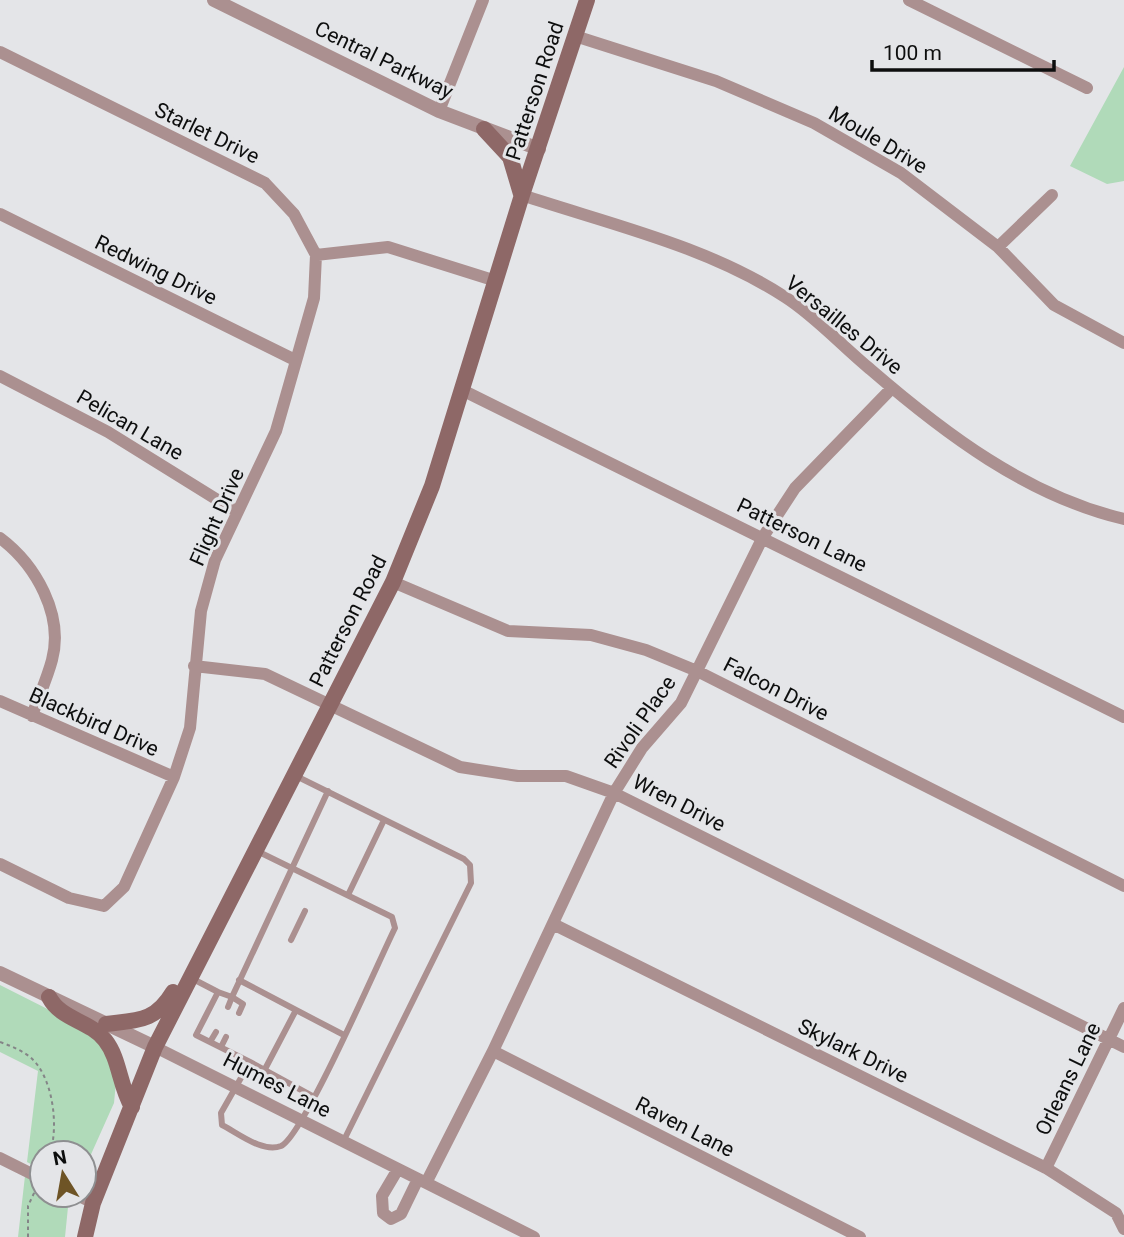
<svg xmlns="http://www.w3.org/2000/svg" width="1124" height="1237" font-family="Roboto,sans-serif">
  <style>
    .green { fill: #b0dab9 }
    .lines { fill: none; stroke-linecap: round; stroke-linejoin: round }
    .path { stroke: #848587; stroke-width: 2; stroke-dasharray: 3.5 3.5; stroke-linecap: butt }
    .service { stroke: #ab9090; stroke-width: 6 }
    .minor { stroke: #ab9090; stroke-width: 12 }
    .tertiary { stroke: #ab9090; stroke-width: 14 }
    .secondary { stroke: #8e6867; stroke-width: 16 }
    .labels { text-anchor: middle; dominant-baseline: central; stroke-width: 6; stroke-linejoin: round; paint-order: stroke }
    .street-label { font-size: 21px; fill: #0d0e0e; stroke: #e4e5e8 }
  </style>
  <rect width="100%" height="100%" fill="#e4e5e8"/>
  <path class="green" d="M1124 67V181L1107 184 1070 166Z
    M0 985 91 1031 104 1044 116 1082 114 1103 84 1170V1153H42V1170L27 1162 38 1071 0 1052Z
    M25 1176 42 1186V1195H56L68 1207 65 1237H18Z"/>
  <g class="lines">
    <path class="path" d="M0 1042C11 1046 21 1050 30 1057 53 1076 59 1126 50 1153
      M28 1237V1206L35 1191"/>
    <path class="service" d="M296 776 464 859 470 865 471 883 343 1142
      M348 895 384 820
      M291 940 305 911
      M191 978 218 992 196 1035 250 1062 221 1113 222 1125C238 1133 262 1153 281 1146 303 1137 379 960 395 928L392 917 257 851
      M239 980 296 1010 264 1071
      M218 992 232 997 328 791
      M228 1007 232 997 243 1004 239 1013
      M296 1010 344 1035
      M210 1042 216 1032
      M221 1047 226 1037
      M250 1062 314 1097"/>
    <path class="minor" d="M909 0 1087 88
      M575 36 716 81 814 123 901 173 998 247 1054 305 1124 343
      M0 52 265 183 294 214 316 255 388 247 496 281
      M439 111 483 0
      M522 195C609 224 707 246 785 297 815 316 842 346 870 369 944 433 1027 496 1124 519
      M0 214 295 360
      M998 247 1052 195
      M0 376 108 432 237 512
      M462 390 1124 717
      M0 538C36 565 64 615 52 660 47 679 38 698 32 716
      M393 582 508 631 591 635 646 650 697 671 1124 886
      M194 666 265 674 460 767 518 776H566L614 793 1124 1047
      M0 701 174 777
      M0 864 69 898 104 906 124 887 174 777 190 728 201 611 215 560 276 431 314 298 316 255
      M553 924 1046 1168 1116 1213 1124 1229
      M155 1047 534 1237
      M493 1051 860 1237
      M0 1158 42 1179
      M1046 1168 1124 1008
      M398 1169 382 1196 383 1213 391 1219 401 1214 418 1179
      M426 1183 493 1051 614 793 642 748 681 703 763 537 795 488 892 388
      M77 1195 93 1203"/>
    <path class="tertiary" d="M214 0 439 111 539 149
      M0 973 155 1047"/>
    <path class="secondary" d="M484 129 510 157 521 194
      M49 997C61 1020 89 1020 105 1040 120 1059 119 1085 132 1107
      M106 1024C138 1020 155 1022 173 992
      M85 1237 93 1203 155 1047 393 582 432 486 522 195 587 0"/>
  </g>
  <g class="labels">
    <g class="street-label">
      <text transform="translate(384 60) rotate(26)">Central Parkway</text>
      <text transform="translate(535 91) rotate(-72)">Patterson Road</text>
      <text transform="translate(207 133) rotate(26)">Starlet Drive</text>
      <text transform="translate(878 140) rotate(31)">Moule Drive</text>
      <text transform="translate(156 270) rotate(26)">Redwing Drive</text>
      <text transform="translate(844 325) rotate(39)">Versailles Drive</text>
      <text transform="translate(130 425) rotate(30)">Pelican Lane</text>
      <text transform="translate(217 517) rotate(-66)">Flight Drive</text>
      <text transform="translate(802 535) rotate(26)">Patterson Lane</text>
      <text transform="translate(348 621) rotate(-63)">Patterson Road</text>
      <text transform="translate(776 689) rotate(27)">Falcon Drive</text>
      <text transform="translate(94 722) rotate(24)">Blackbird Drive</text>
      <text transform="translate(640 722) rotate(-55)">Rivoli Place</text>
      <text transform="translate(679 803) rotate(27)">Wren Drive</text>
      <text transform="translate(853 1051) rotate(26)">Skylark Drive</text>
      <text transform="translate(1068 1079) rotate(-64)">Orleans Lane</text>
      <text transform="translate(277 1085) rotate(27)">Humes Lane</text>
      <text transform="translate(685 1127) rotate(27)">Raven Lane</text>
    </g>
  </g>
  <g transform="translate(63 1174) rotate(349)"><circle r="33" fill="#e4e5e8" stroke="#8e8f91" stroke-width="2"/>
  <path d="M0-5L12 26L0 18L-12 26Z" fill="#6e5426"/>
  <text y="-10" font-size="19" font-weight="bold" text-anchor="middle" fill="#0d0e0e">N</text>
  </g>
  <path d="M872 60v10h182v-10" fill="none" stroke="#0d0e0e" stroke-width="3.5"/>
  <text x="883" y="60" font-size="21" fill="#0d0e0e" stroke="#e4e5e8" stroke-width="5" paint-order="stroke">100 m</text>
</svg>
